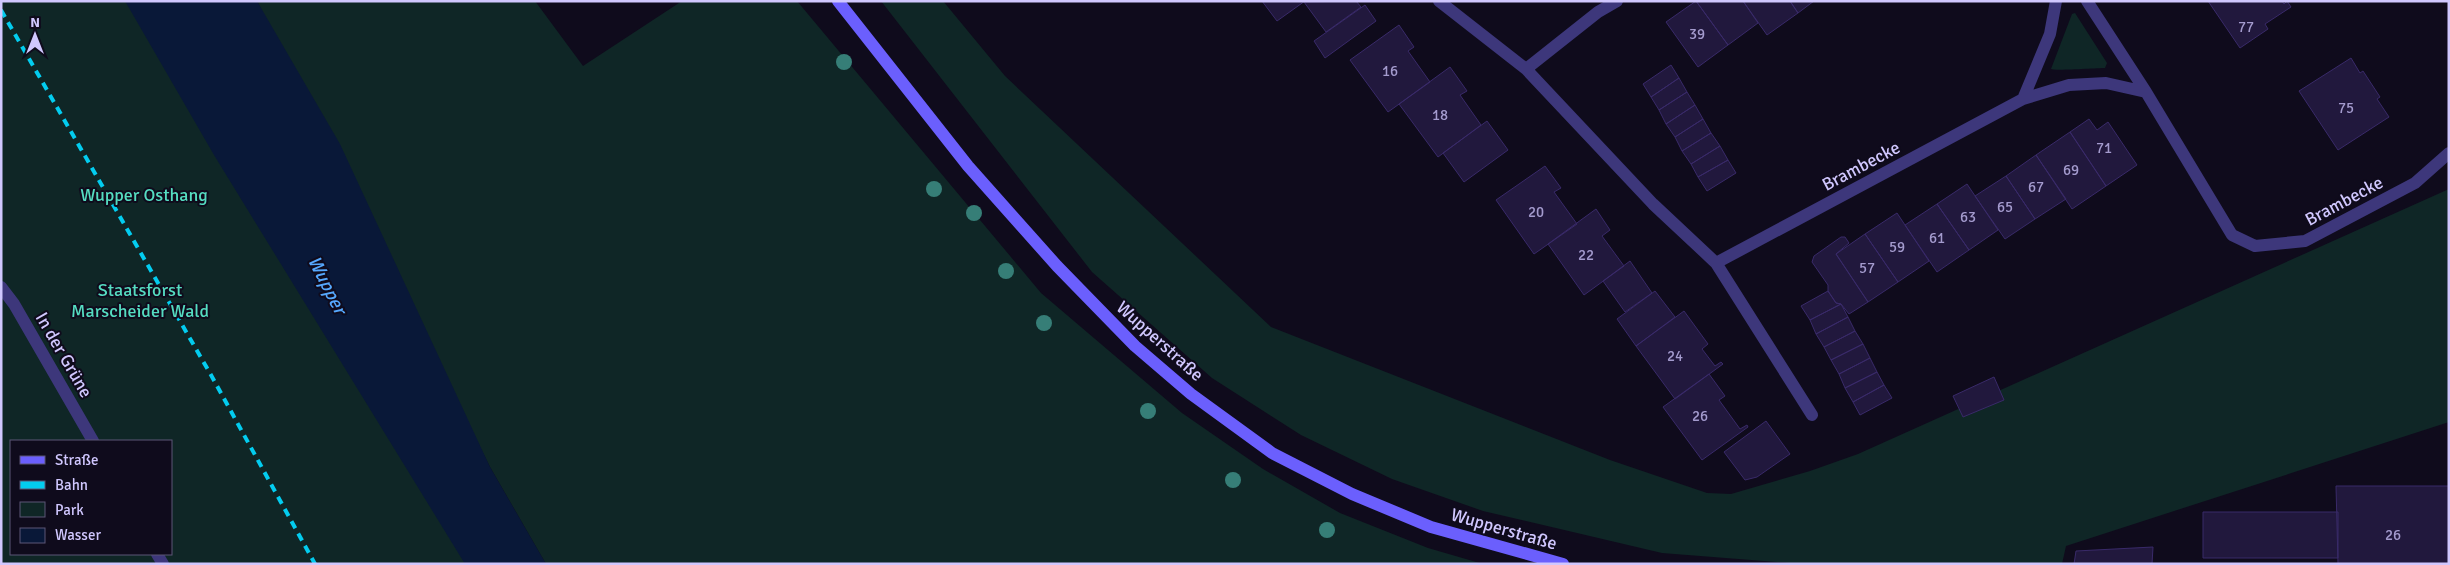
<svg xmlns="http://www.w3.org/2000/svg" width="2450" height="565" font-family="Signika,sans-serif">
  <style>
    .green { fill: #0f2626; fill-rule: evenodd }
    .water { fill: #091838 }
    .building { fill: #21183d; stroke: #392a69 }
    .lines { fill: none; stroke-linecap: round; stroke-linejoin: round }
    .minor { stroke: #3d377b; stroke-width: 12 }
    .secondary { stroke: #6b5ffd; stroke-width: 12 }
    .rail { stroke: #03ccef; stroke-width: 4; stroke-dasharray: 8 6; stroke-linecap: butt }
    .tree { fill: #367e77 }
    .labels { text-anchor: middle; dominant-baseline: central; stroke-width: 4; stroke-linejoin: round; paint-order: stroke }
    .number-label { font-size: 15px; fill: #a49bce }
    .street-label { font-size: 18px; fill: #d0c7fe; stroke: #0f0b1c }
    .park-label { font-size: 18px; fill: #55dcc1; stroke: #0f0b1c }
    .water-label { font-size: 19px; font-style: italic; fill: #56a8fd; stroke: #0f0b1c }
  </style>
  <rect width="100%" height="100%" fill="#0f0b1c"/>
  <path class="green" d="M1 1H202L506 564H1ZM11 441H171V554H11Z
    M257 1H535L583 66 682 1H797L1041 293 1182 413 1263 469 1340 513 1428 548 1483 564H546L490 467Z
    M881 1H943L1005 76 1271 327 1610 460 1707 493 1731 494 1810 471 1858 454 2449 189V422L2066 546 2062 564H1802L1662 553 1483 511 1392 479 1301 435 1212 378 1092 272Z
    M2075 13 2107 63 2105 68C2096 68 2055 71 2051 69L2072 14Z"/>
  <path class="water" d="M125 1H257L340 144 490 467 546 564H465L214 155Z"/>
  <path class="building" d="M1262 1H1305L1277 21Z
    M1356 1 1361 7 1326 32 1304 2Z
    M1696 1 1728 45 1698 67 1666 22Z
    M1696 1H1743L1758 23 1728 45Z
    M1743 1H1790L1798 13 1767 35Z
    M1790 1H1814L1798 13Z
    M2208 1H2282L2284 4 2287 1 2291 7 2265 24 2268 29 2240 48Z
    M1365 5 1376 21 1325 58 1314 41Z
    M1399 25 1414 47 1408 51 1430 82 1388 112 1350 60Z
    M2351 58 2360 73 2363 71 2380 97 2377 99 2389 117 2338 150 2299 91Z
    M1671 65 1679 78 1651 97 1643 84Z
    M1450 67 1467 91 1460 95 1481 125 1438 157 1399 104Z
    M1679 78 1687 92 1659 110 1651 97Z
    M1687 92 1695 105 1666 124 1659 110Z
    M1695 105 1703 119 1675 137 1666 124Z
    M1703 119 1711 133 1682 151 1675 137Z
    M2089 119 2097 130 2108 122 2137 165 2106 186 2070 132Z
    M1487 121 1508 150 1464 182 1443 153Z
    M2070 132 2106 186 2072 209 2036 155Z
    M1711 133 1720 146 1691 164 1682 151Z
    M1720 146 1728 160 1698 177 1691 164Z
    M2036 155 2066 199 2035 219 2006 176Z
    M1728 160 1736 173 1707 191 1698 177Z
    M1545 166 1561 188 1554 192 1577 224 1534 254 1496 200Z
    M2006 176 2035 219 2005 239 1975 196Z
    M1967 184 1998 230 1969 250 1937 204Z
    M1937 204 1969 250 1937 272 1905 225Z
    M1596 209 1610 230 1602 236 1624 266 1584 295 1548 244Z
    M1897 213 1929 261 1898 282 1865 234Z
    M1865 234 1898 282 1868 302 1836 254Z
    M1841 237H1845L1849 243 1836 254 1868 302 1849 314 1841 304 1836 303 1828 291V285L1812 262 1814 256Z
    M1630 261 1652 293 1625 312 1603 281Z
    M1655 291 1675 317 1636 346 1617 319Z
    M1828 291 1836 303 1841 304 1810 320 1801 306Z
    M1841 304 1848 317 1816 334 1810 320Z
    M1684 311 1708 344 1702 349 1715 366 1721 362 1723 364 1675 399 1636 346Z
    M1848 317 1855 331 1824 347 1816 334Z
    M1855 331 1863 344 1831 360 1824 347Z
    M1863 344 1870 358 1839 374 1831 360Z
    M1870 358 1877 372 1845 388 1839 374Z
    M1877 372 1884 385 1853 402 1845 388Z
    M1709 374 1725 396 1719 400 1740 429 1747 425 1748 427 1702 460 1663 407Z
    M1994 377 2004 400 1963 417 1953 396Z
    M1884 385 1892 398 1860 415 1853 402Z
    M1766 421 1790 454 1757 477 1745 480 1724 452Z
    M2336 486H2449V564H2338Z
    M2203 512H2338V558H2203Z
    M2153 547 2152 564H2074L2076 551Z"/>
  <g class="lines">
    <path class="minor" d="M1439 1 1526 69 1653 204 1716 263 1812 415
      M2087 1 2146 92
      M1526 69 1598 12 1617 1
      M2023 99 2069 85 2106 83 2146 92 2232 235 2255 246 2305 241 2415 183 2449 153
      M1716 263 2023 99 2050 34 2056 1
      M1 287 14 304 93 441
      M157 554 163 564"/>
    <path class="secondary" d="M838 1 968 166 1057 266 1135 346 1191 394 1272 453 1352 494 1431 527 1563 564"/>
    <path class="rail" d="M1 10 211 375 315 564"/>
  </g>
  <g class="tree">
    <circle cx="844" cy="62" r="8"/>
    <circle cx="934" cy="189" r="8"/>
    <circle cx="974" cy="213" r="8"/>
    <circle cx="1006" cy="271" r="8"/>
    <circle cx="1044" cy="323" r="8"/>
    <circle cx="1148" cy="411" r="8"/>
    <circle cx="1233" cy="480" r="8"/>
    <circle cx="1327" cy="530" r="8"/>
  </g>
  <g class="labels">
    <g class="number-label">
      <text x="2246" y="27">77</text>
      <text x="1697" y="34">39</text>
      <text x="1390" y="71">16</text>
      <text x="2346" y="108">75</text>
      <text x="1440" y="115">18</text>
      <text x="2104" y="148">71</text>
      <text x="2071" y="170">69</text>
      <text x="2036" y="187">67</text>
      <text x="2005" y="207">65</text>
      <text x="1536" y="212">20</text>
      <text x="1968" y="217">63</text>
      <text x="1937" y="238">61</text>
      <text x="1897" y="247">59</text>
      <text x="1586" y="255">22</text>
      <text x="1867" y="268">57</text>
      <text x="1675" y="356">24</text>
      <text x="1700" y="416">26</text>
      <text x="2393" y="535">26</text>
    </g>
    <g class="street-label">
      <text transform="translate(1861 166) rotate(-28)">Brambecke</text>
      <text transform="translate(2344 201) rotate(-28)">Brambecke</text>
      <text transform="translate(1160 341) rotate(42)">Wupperstraße</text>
      <text transform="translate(64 355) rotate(60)">In der Grüne</text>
      <text transform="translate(1504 529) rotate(16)">Wupperstraße</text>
    </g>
    <g class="park-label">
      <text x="144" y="195">Wupper Osthang</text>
      <text x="140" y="290">Staatsforst<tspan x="140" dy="21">Marscheider Wald</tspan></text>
    </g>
    <g class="water-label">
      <text transform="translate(327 285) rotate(63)">Wupper</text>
    </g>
  </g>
  <rect width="2450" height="565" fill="none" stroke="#d0c7fe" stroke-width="5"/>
  <rect x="10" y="440" width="162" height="115" fill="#0f0b1c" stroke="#5c5676"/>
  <rect x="20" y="456" width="25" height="8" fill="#6b5ffd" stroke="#5c5676"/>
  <text x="55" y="465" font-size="15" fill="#d0c7fe">Straße</text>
  <rect x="20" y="481" width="25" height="8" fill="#03ccef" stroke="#5c5676"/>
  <text x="55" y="490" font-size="15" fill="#d0c7fe">Bahn</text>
  <rect x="20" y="502" width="25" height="15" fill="#0f2626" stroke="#5c5676"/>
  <text x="55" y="515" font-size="15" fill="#d0c7fe">Park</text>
  <rect x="20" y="528" width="25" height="15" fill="#091838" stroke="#5c5676"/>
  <text x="55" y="540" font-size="15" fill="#d0c7fe">Wasser</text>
  <g transform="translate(35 35)" stroke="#0f0b1c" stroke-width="4" paint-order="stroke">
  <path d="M0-4L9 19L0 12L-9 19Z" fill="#d0c7fe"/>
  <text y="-8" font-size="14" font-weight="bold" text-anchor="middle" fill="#d0c7fe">N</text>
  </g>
</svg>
